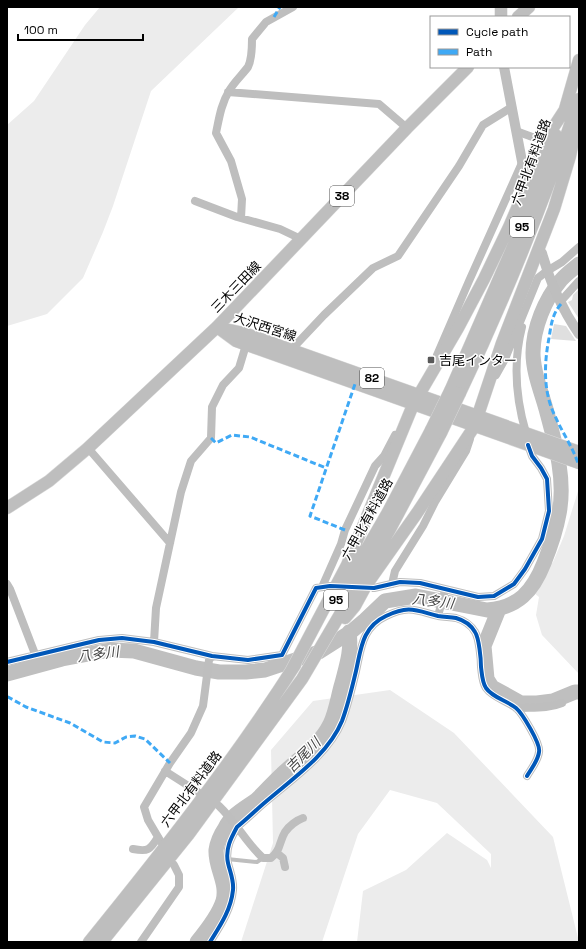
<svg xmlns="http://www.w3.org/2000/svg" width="586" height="949" font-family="'Space Grotesk','Noto Sans JP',sans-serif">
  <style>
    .green { fill: #ececec }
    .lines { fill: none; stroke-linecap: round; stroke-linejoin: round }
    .river { stroke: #bfbfbf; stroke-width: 15 }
    .building { fill: #dfdfdf }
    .primary-casing { stroke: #dbdbdb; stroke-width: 13 }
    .service { stroke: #bebebe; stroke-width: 4 }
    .minor { stroke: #bebebe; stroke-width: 8 }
    .tertiary { stroke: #bebebe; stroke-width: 10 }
    .primary { stroke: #bebebe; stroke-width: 12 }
    .primary-bridge-casing { stroke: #dbdbdb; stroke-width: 13; stroke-linecap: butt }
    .primary-bridge { stroke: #bebebe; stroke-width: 12 }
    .quiet { stroke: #3fa9f5; stroke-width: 3; stroke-dasharray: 6 3; stroke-linecap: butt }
    .cycleway-casing { stroke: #fff; stroke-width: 6 }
    .cycleway { stroke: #0057b8; stroke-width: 4 }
    .poi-dot { fill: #595959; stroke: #fff; stroke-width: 1.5 }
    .labels { text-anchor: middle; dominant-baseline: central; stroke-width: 3; stroke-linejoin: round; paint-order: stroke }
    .shield { fill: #fff; stroke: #4c4c4c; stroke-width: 1 }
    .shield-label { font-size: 12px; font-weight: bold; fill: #000 }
    .street-label { font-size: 13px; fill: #000; stroke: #fff }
    .poi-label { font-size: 13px; fill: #000; stroke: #fff; text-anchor: start }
    .water-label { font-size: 14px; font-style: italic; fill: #444; stroke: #fff }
  </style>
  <rect width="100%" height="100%" fill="#fff"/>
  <path class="green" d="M100 7H239L151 91 113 206 103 232 83 278 47 314 7 326V125L34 101 85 25Z
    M579 488V674L542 635 536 615 539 597 529 589 553 562 564 536Z
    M390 690 454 733 553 837 579 942H357L363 891 406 870 447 833 487 860 491 868V854L437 803 390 790 358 834 322 942H241L273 843 271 750 313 701Z"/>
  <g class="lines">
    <path class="river" d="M499 609 484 646 487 679 492 687 521 703H537L553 701 575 692H579
      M7 674 62 659 110 650 134 651 196 668 219 672H246L265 670 319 652 352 631 365 620 385 601 416 596 487 610C518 608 533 591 544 563 550 548 556 531 559 514 566 479 555 442 546 409 541 391 533 372 533 353 533 328 545 299 561 280 566 274 573 269 579 264
      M197 942C206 931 219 914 223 901 228 883 215 868 216 850 217 843 221 834 225 828 231 815 245 808 256 800 265 792 273 782 282 774 299 758 319 746 330 724 336 712 338 696 342 683 346 667 352 650 349 632"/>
  </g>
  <path class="building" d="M579 289V319L568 302 572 300 573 295Z
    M554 324 566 326 576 341 551 339Z"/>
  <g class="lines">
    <g class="primary-casing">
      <path id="primary" d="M501 17V7
        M518 17 529 7
        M563 116 579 60
        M217 327 236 341 579 463
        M220 328 244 333 579 452
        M451 389 522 226 556 135
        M460 393C506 297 545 199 579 99
        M7 508 49 481 88 448 217 327 407 128 468 67
        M340 595 388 512 431 430
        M345 618 355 606 367 584 417 513 474 427 502 343 554 209 570 156 579 113
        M291 671 347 565 413 405 458 328 484 279 509 227 549 134 566 108
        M89 942C162 852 233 762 295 665
        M102 942 189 834 302 679 389 531 441 433"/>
    </g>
    <path class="service" d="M227 859 257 862 263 858"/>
    <path class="minor" d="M228 92 379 104 407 128
      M516 131 535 138
      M195 201 237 217 280 229 301 239
      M241 218 242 199 231 161 216 133C219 119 221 104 229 91 234 82 242 75 248 67 252 59 252 48 252 39L266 22 293 7
      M560 302 579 281
      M522 327C513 362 516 399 526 433
      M291 350 324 315 373 268 398 256 459 166 483 125 512 107
      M437 355 469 281 522 163
      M496 375 505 359 538 278 547 271 562 262 579 247
      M88 448 170 543
      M7 584 10 589 35 654
      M392 584 395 571 423 526 435 502 466 451 470 439
      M322 587 341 544 345 530 375 466 384 456 395 435
      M374 588 400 582 420 583 478 597 494 596 514 584 525 569 542 539 549 511 547 479 541 468 532 456 528 445
      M438 616 445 590
      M154 642 156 608 181 492 191 461 211 438 212 407 223 385 239 368 246 345
      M7 662 99 640 122 638 154 642 212 656 248 660 282 655 316 588 330 586
      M516 708C531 707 548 709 562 703
      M165 771 198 792
      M219 806C236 822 246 843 263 858H271C281 850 279 842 285 832 289 826 297 820 303 818
      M161 842 148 820 144 807 170 763 191 733 203 706 209 660 212 656
      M133 849C148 852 150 850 158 837
      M277 853 283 858 285 867
      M141 942 179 887V875L174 865
      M210 942C220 926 231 910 233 890 234 880 230 872 228 863 225 849 231 838 237 827 248 818 258 808 269 799 295 777 329 753 342 721 348 705 352 688 356 671 361 649 362 627 386 616 409 605 415 610 438 616 444 617 450 617 456 618 463 620 471 625 475 632 479 638 481 659 481 667 482 674 482 682 486 688 493 698 506 700 516 708 522 713 541 744 539 752 538 761 531 769 527 776"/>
    <path class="tertiary" d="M504 67 525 177
      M542 253C550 283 562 309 579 334"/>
    <use href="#primary" class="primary"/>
    <g class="primary-bridge-casing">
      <path id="primary-bridge" d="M431 430 451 389
        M441 433 460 393"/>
    </g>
    <use href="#primary-bridge" class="primary-bridge"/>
    <path class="quiet" d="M274 17 280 7
      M561 304C552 314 551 326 549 338 544 364 543 392 555 416 562 432 572 446 578 463
      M211 438 216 443 232 435 250 437 326 468
      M345 530 310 516 355 384
      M7 697H8L26 707 70 723 103 742 115 743 126 737 135 736 145 739 170 763"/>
    <g class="cycleway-casing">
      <path id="cycleway" d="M7 662 99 640 122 638 154 642 212 656 248 660 282 655 316 588 330 586 374 588 400 582 420 583 478 597 494 596 514 584 525 569 542 539 549 511 547 479 541 468 532 456 528 445
        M210 942C220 926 231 910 233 890 234 880 230 872 228 863 225 849 231 838 237 827 248 818 258 808 269 799 295 777 329 753 342 721 348 705 352 688 356 671 361 649 362 627 386 616 409 605 415 610 438 616 444 617 450 617 456 618 463 620 471 625 475 632 479 638 481 659 481 667 482 674 482 682 486 688 493 698 506 700 516 708 522 713 541 744 539 752 538 761 531 769 527 776"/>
    </g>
    <use href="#cycleway" class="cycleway"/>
  </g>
  <rect class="poi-dot" x="427" y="356" width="8" height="8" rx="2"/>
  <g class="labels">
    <g class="shield">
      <rect x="330" y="186" width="24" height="20" rx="3"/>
      <rect x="510" y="217" width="24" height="20" rx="3"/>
      <rect x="360" y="368" width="24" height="20" rx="3"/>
      <rect x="324" y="590" width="24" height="20" rx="3"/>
    </g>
    <g class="shield-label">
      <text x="342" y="196">38</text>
      <text x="522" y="227">95</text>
      <text x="372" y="378">82</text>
      <text x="336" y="600">95</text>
    </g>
    <g class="street-label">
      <text transform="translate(531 162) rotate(-70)">六甲北有料道路</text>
      <text transform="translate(236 287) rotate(-46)">三木三田線</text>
      <text transform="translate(265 327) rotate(18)">大沢西宮線</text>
      <text transform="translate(367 519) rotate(-61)">六甲北有料道路</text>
      <text transform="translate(191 789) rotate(-53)">六甲北有料道路</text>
    </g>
    <g class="poi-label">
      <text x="439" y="360">吉尾インター</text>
    </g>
    <g class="water-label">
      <text transform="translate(433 601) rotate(7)">八多川</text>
      <text transform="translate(98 654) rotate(-7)">八多川</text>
      <text transform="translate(303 755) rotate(-45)">吉尾川</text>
    </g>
  </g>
  <rect width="586" height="949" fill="none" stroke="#000000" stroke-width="16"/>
  <rect x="430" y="16" width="140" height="52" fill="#ffffff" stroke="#999999"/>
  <rect x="438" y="29" width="20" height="6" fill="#0057b8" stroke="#999999"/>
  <text x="466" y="36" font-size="12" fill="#000000">Cycle path</text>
  <rect x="438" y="49" width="20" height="6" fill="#3fa9f5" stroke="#999999"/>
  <text x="466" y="56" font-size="12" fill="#000000">Path</text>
  <path d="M18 34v6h125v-6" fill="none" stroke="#000000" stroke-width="2"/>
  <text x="24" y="34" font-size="12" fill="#000000" stroke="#ffffff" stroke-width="3" paint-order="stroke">100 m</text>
</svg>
